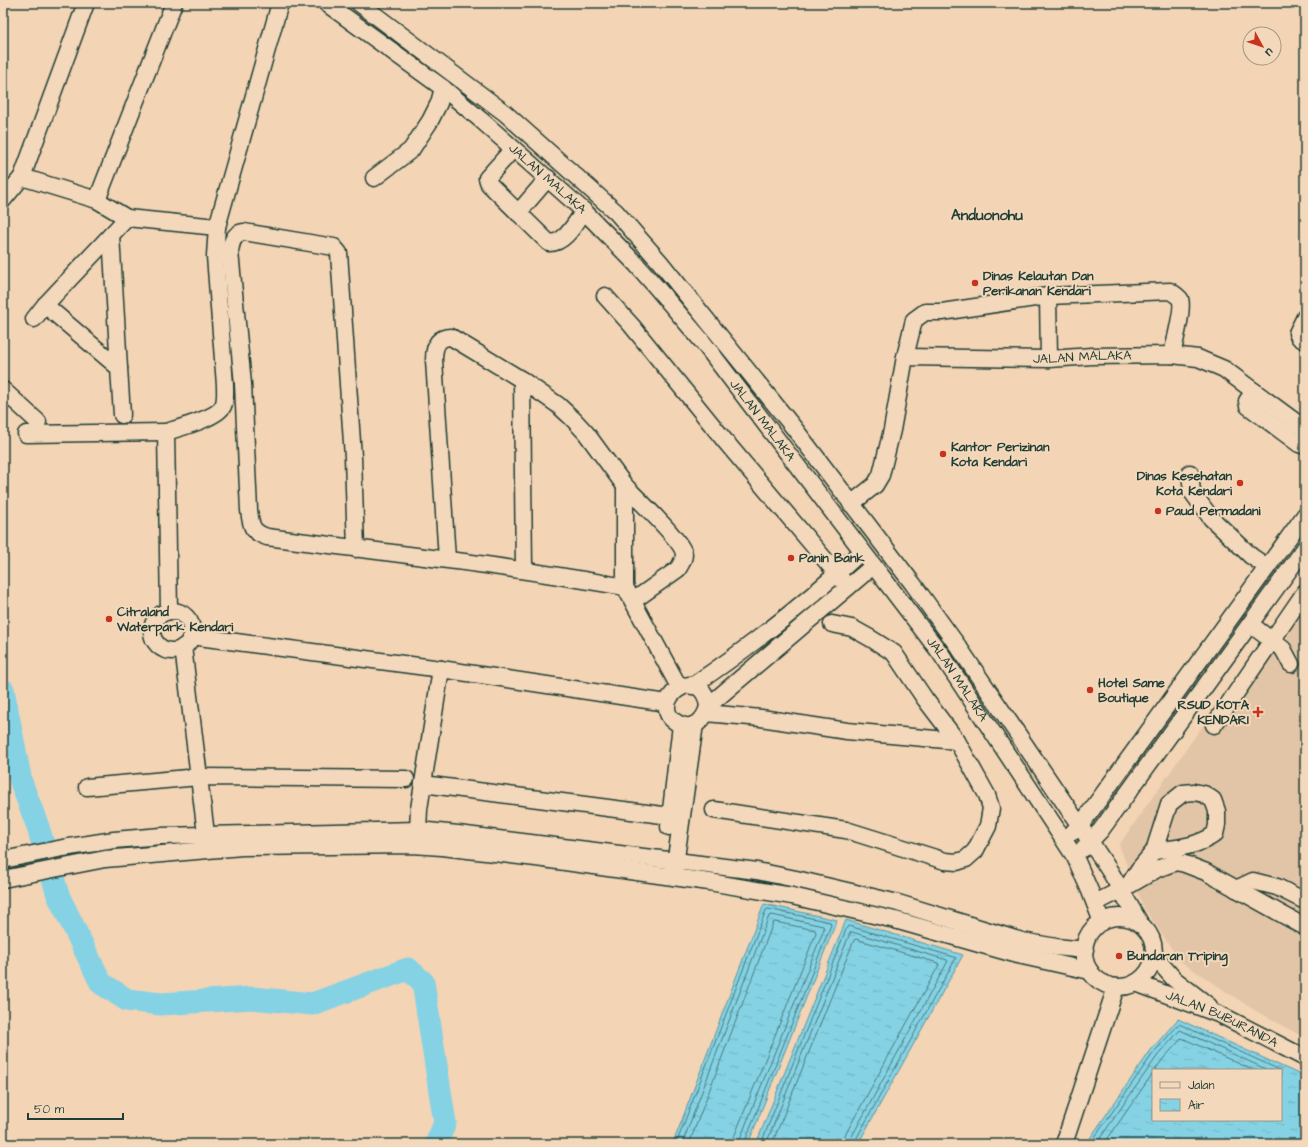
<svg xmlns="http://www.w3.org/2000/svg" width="1308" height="1147" font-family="'Architects Daughter',sans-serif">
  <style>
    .built { fill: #e2c5a6 }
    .water { fill: url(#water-ripples); stroke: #5c969e; fill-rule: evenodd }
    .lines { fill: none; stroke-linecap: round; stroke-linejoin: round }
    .shore { stroke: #48797a; stroke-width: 1 }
    .river { stroke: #85d2e4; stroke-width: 23 }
    .minor-casing { stroke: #1f3d34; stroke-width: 19 }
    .minor { stroke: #f4d8bb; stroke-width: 16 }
    .poi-dot { fill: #c8321e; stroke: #f4d8bb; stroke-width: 1.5 }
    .labels { text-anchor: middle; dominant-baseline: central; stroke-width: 4; stroke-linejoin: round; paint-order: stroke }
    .street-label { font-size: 13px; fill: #1f3d34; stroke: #f4d8bb }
    .poi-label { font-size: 13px; font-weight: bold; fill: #1f3d34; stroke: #f4d8bb; text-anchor: start }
    .quarter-label { font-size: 15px; font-weight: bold; fill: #1f3d34; stroke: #f4d8bb }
  </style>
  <defs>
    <pattern id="water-ripples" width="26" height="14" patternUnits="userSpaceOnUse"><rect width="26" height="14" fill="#85d2e4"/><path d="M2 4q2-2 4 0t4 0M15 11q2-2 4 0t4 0" fill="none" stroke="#72b5c4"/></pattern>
  </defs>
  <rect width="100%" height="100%" fill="#f3d4b5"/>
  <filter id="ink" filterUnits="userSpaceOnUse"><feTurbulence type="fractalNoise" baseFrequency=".025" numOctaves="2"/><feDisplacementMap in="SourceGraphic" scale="8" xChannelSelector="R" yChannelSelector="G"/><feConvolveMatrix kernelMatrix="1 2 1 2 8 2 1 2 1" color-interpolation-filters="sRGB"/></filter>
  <g filter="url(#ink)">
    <path class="built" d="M1305 580V1038L1251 1008 1180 961 1144 908 1119 845Z"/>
    <path class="water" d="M764 904 837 920 748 1144H672L677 1133Z
      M846 920 963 955 858 1144H756Z
      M1178 1019 1305 1077V1144H1086L1151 1050ZM1153 1070H1281V1120H1153Z"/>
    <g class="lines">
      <path class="shore" d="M1155 1070 1163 1059 1182 1038 1253 1070
        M676 1144 766 910 768 909 830 922 831 925 744 1144
        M682 1144 769 916 772 915 823 926 824 929 740 1139 739 1144
        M689 1144 773 923 775 922 815 930 816 933 734 1137 733 1144
        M761 1144 847 927 849 926 954 957 956 958 855 1141V1144
        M766 1144 850 933 852 932 947 960 948 961 851 1138 850 1144
        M772 1144 854 940 856 939 938 963 939 965 845 1135 843 1144
        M1090 1144 1154 1052 1179 1024 1280 1070
        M1096 1144 1158 1055 1180 1030 1268 1070
        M1104 1144 1153 1073"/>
      <path class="river" d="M3 690 21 782 38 827 58 895 101 983 127 1000 161 1004 252 998 312 1004 408 969 423 982 445 1123 436 1144"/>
      <g class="minor-casing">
        <g id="minor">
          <path id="s1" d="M326 3 443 88 481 120 584 211 636 264 657 288 702 341 941 654 1075 857 1090 891 1102 922"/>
          <path d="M359 3 505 113 616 212 660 262 794 428 913 584 960 649 1080 826 1111 873 1140 923"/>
          <path d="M513 149 487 178 489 184 549 243C565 244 576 222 584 211"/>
          <path d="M22 177 86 3"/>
          <path d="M374 178 411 150 430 121 439 103 443 88"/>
          <path d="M3 200 22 177 97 200 127 218 217 227"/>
          <path d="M97 200 174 3"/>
          <path d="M518 213 548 178"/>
          <path d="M111 235 119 368"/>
          <path d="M605 296 632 326 725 441 848 587"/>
          <path d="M1048 296 1170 291C1173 293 1178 296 1180 299 1184 306 1174 346 1172 355"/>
          <path d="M45 305 119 368 122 415"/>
          <path d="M1305 317 1297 333 1299 337 1305 341"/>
          <path d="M34 319 45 305 127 218"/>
          <path d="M905 357 914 320 925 312H942L1048 296 1049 359"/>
          <path d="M522 380 558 405 573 419 586 433 625 486V587"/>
          <path d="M3 390 38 422"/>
          <path d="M1254 391 1247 401 1248 406 1299 444 1302 445 1305 443"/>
          <path d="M26 434 166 432"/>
          <path d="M1190 473 1192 492 1211 518 1251 556 1267 567"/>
          <path d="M625 486C636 497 683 542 684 554 684 560 681 564 678 569L633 601"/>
          <path id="s2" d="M851 504 875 485 881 475 892 430 905 357 1049 359 1092 356 1172 355 1198 358 1224 369 1305 429"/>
          <path d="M356 549 353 457 339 253 334 247 244 232C233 233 231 244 230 252L243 384 249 510C251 525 251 532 267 537 327 545 388 552 448 560 507 567 566 577 625 587L679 687"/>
          <path d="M447 559 434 360C434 349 436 337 451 337L522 380 524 570"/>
          <path d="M169 611 166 432C179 428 217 418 223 406 226 400 225 392 225 385L215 256 217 227 280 3"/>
          <circle cx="172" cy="631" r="20"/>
          <path d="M1250 624 1283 649 1291 664"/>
          <path d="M191 636 441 669 667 703"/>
          <path d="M183 647 205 826"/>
          <path d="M692 686C752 646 809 600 862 551"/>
          <path d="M708 706C701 658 642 705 679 724 694 731 705 720 708 706L873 566"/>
          <path d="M706 713 761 718 847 731 957 741"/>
          <path d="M1214 725 1305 592"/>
          <path d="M423 784 670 816"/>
          <path d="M87 787 199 777 406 779"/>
          <path d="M714 810 846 830 945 861 957 862 966 859 975 851 988 826 991 808 987 795 957 741 925 699 894 653 870 638 852 628 832 624"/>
          <path d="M669 827 681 725"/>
          <path d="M418 830 419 809 441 669"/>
          <path d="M1073 832 1080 826 1305 515"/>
          <path d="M1083 849 1101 830 1305 548"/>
          <path d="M3 860 63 848 114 840 161 836 418 830 458 834 757 871 796 879 898 903 1022 941 1056 947 1085 950"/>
          <path d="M674 872 695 724"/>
          <path d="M3 879 105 859 242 847 412 845 442 847 536 858 709 882 792 896 895 920 1018 955 1090 971"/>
          <path d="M1128 886 1139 869 1154 851 1169 804 1183 793 1194 792 1204 794 1213 800 1217 811V825L1215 834C1197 847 1175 848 1154 851"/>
          <path d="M1236 889 1253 881 1277 887 1305 901"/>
          <path d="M1095 903 1121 890 1157 869 1176 862 1185 864 1206 872 1305 927"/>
          <circle cx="1119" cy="952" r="35"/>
          <path d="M1154 956 1174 979 1209 1006"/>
          <path id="s3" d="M1136 983 1221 1015 1305 1058"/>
          <path d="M1064 1144 1116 987"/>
        </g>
      </g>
      <use href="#minor" class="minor"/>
    </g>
  </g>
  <g class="poi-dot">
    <circle cx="975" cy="283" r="4"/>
    <circle cx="943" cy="454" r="4"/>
    <circle cx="1240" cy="483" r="4"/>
    <circle cx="1158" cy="511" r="4"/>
    <circle cx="791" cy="558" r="4"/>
    <circle cx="109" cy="619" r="4"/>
    <circle cx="1090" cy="690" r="4"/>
    <path d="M1256 706h4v4h4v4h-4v4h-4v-4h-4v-4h4z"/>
    <circle cx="1119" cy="956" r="4"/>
  </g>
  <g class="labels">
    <g class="street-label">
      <text stroke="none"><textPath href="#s1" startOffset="283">JALAN MALAKA</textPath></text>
      <text stroke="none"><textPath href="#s2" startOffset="340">JALAN MALAKA</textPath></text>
      <text stroke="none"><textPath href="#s1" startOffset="607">JALAN MALAKA</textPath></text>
      <text stroke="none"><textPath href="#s1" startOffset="931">JALAN MALAKA</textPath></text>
      <text stroke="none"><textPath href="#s3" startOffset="93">JALAN BUBURANDA</textPath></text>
    </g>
    <g class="poi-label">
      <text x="983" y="276">Dinas Kelautan Dan<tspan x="983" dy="15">Perikanan Kendari</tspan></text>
      <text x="951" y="447">Kantor Perizinan<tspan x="951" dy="15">Kota Kendari</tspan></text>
      <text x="1232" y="476" text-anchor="end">Dinas Kesehatan<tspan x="1232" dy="15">Kota Kendari</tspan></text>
      <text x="1166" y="511">Paud Permadani</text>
      <text x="799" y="558">Panin Bank</text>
      <text x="117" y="612">Citraland<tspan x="117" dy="15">Waterpark Kendari</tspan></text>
      <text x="1098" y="683">Hotel Same<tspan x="1098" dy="15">Boutique</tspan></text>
      <text x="1249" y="705" text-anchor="end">RSUD KOTA<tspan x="1249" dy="15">KENDARI</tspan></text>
      <text x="1127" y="956">Bundaran Triping</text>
    </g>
    <g class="quarter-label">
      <text x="987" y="215">Anduonohu</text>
    </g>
  </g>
  <rect width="1308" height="1147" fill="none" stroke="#f4d8bb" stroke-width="16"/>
  <rect x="8" y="8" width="1292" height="1131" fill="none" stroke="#1f3d34" stroke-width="1.5" filter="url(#ink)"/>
  <rect x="1152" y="1069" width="130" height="52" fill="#f4d8bb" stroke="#9f9a85"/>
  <rect x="1160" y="1082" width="20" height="6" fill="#f4d8bb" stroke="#9f9a85"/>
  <text x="1188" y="1089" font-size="12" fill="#1f3d34">Jalan</text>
  <rect x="1160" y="1099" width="20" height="12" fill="url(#water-ripples)" stroke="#9f9a85"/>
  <text x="1188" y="1109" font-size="12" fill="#1f3d34">Air</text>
  <g transform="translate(1262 46) rotate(130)"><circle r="19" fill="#f4d8bb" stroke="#9f9a85"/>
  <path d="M0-3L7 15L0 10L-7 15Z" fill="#c8321e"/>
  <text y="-6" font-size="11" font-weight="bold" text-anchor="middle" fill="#1f3d34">U</text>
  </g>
  <path d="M28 1113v6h95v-6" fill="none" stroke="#1f3d34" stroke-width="2"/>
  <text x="34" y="1113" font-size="12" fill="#1f3d34" stroke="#f4d8bb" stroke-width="3" paint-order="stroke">50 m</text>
</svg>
